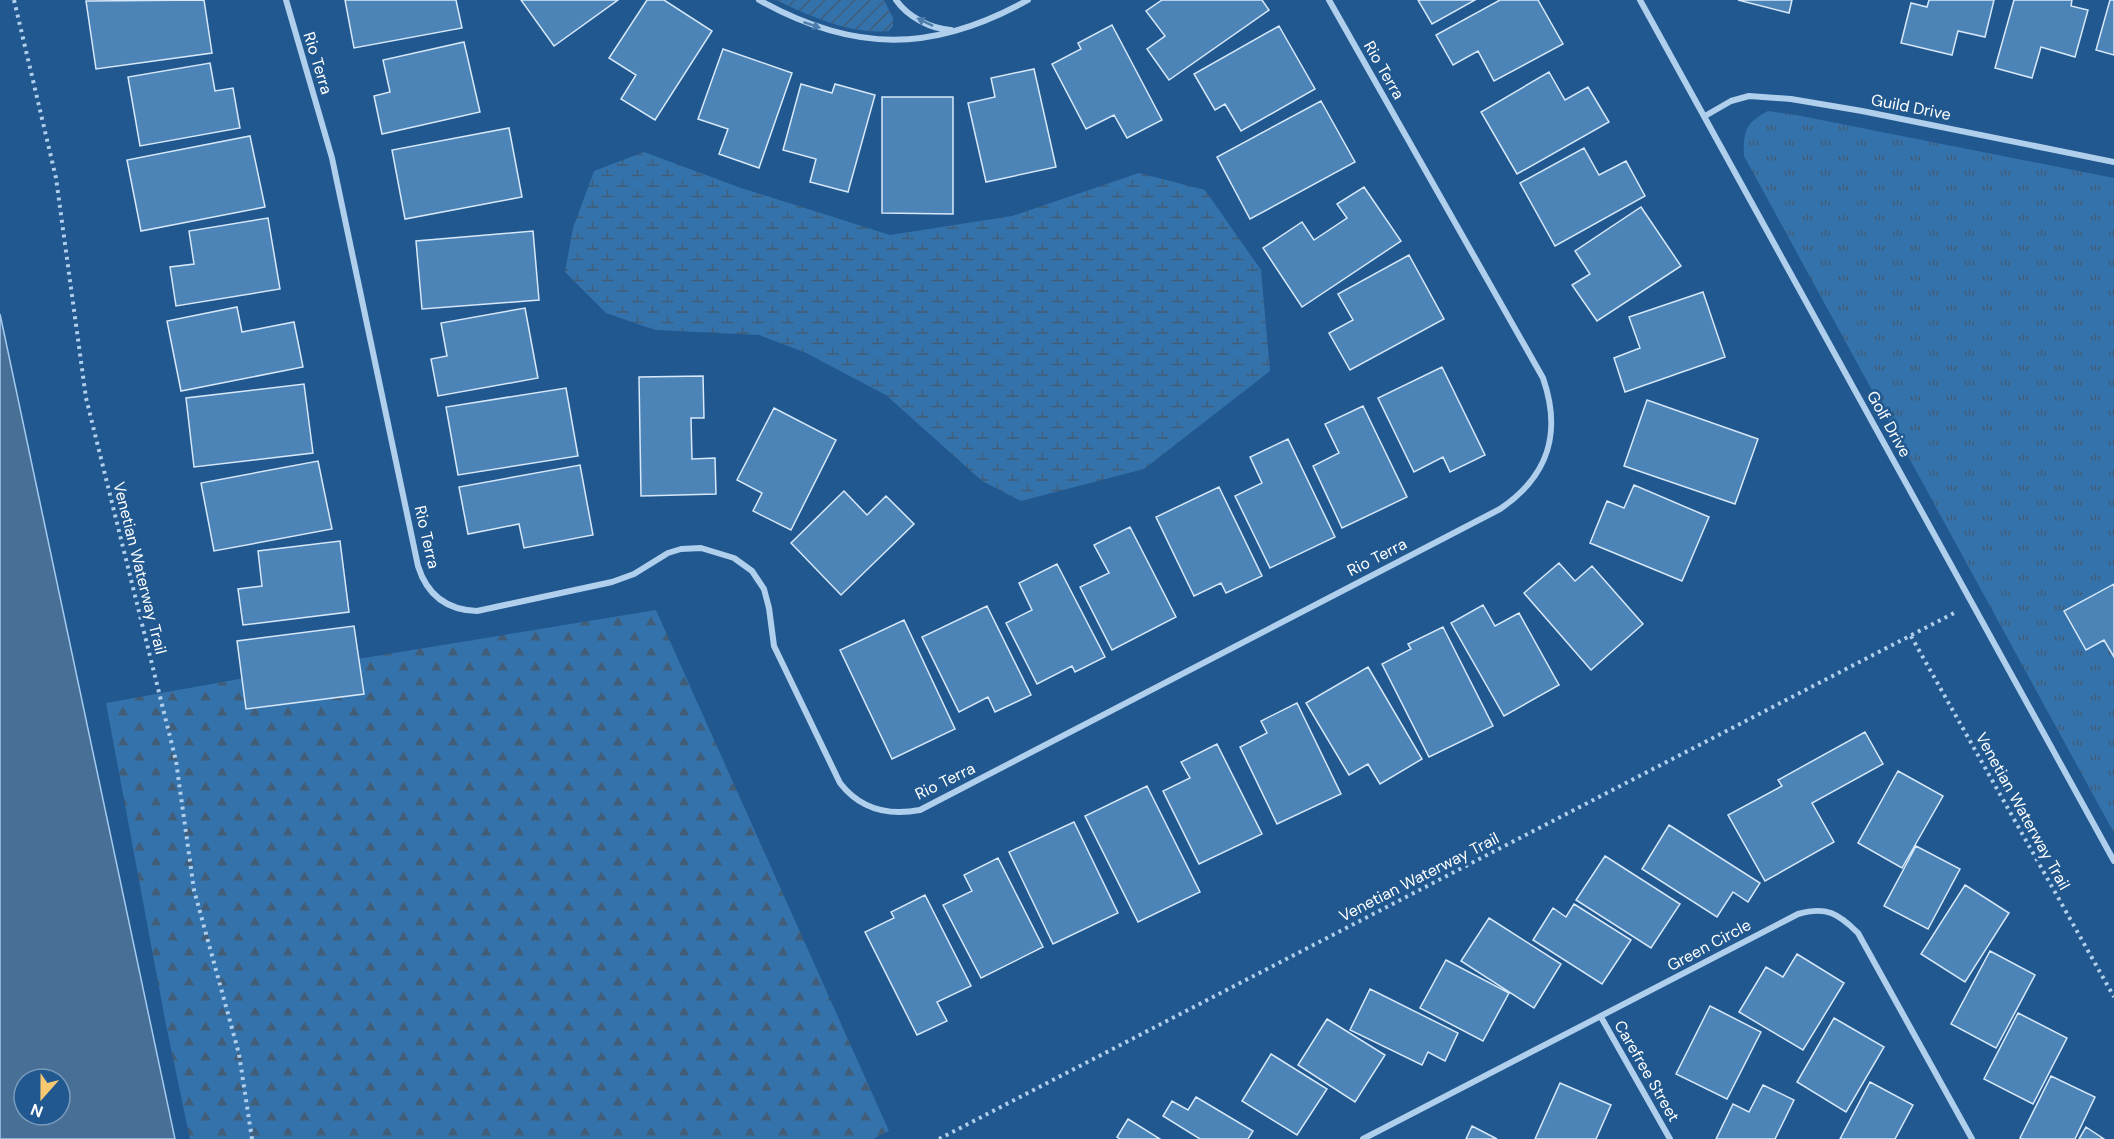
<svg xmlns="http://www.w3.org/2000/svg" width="2114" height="1139" font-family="'DM Sans',sans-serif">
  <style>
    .grass { fill: url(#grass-tufts) }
    .forest { fill: url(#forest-firs) }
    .wetland { fill: url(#wetland-marsh) }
    .garden { fill: url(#garden-furrows) }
    .water { fill: #486f96; stroke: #a4cbee; stroke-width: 1.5; fill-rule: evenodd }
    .building { fill: #4d84b8; stroke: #d6e8f9; stroke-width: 1.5 }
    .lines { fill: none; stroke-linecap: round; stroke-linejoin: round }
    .path { stroke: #b0cfec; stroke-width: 4; stroke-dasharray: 3 4.5; stroke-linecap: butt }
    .street { stroke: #b0cfec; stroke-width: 6 }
    .oneway { fill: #4c7cab }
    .labels { text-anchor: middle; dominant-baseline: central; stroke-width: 5; stroke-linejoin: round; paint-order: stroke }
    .street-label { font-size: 16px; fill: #fff; stroke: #21588f }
  </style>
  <defs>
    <pattern id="grass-tufts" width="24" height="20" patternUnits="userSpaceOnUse" patternTransform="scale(1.5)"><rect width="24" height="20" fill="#3472ac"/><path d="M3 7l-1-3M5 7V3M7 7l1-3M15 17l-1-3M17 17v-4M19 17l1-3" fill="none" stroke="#415d77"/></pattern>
    <pattern id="forest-firs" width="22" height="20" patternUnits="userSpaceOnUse" patternTransform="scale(1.5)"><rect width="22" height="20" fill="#3472ac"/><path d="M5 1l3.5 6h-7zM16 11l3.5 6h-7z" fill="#415d77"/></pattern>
    <pattern id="wetland-marsh" width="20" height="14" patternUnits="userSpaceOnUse" patternTransform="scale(1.5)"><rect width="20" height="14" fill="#3472ac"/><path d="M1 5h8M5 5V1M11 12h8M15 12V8" fill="none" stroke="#415d77"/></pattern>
    <pattern id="garden-furrows" width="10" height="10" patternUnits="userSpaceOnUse" patternTransform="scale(1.5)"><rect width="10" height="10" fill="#3472ac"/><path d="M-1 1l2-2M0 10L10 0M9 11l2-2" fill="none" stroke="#415d77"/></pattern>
  </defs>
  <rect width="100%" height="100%" fill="#21588f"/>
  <path class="grass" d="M1768 111 1796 115 2114 178V833L1744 156C1743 132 1745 123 1768 111Z"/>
  <path class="forest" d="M656 610 889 1131 873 1139H190L166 1025 106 703 278 672Z"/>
  <path class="wetland" d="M644 152 741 188 890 235 1012 216 1139 173 1205 190 1261 270 1270 371 1144 469 1021 501 982 481 886 395 804 352 759 335 655 330 606 313 565 272 573 228 594 171Z"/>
  <path class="garden" d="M776 0H884L893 18V26L889 31C852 35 809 16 776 0Z"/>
  <path class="water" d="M0 314 175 1139H0ZM24 1079H60V1115H24Z"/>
  <path class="building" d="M204 0 212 53 96 69 86 1Z
    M345 0H456L462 28 354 48Z
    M521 0H618L554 46Z
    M647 0H664L712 31 655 120 621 99 636 75 609 58Z
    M1162 0H1262L1269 10 1169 80 1147 49 1165 36 1146 11Z
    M1418 0H1475L1432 24Z
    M1500 0H1538L1563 44 1494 81 1478 51 1453 65 1436 35Z
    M1738 0H1792L1789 13Z
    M1929 0H1994L1985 37 1958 31 1952 55 1901 43 1911 3 1927 7Z
    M2014 0H2072L2071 6 2088 10 2075 57 2041 47 2032 78 1995 68Z
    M2110 0H2114V55L2096 50Z
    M1112 25 1162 120 1127 138 1114 115 1086 129 1052 64 1081 49 1078 43Z
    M1279 26 1315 89 1241 131 1225 104 1215 110 1194 74Z
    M464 42 480 112 382 134 374 96 390 92 383 60Z
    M723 49 792 73 759 168 719 154 728 129 698 119Z
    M210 63 215 91 233 88 240 128 140 146 128 77Z
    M1034 69 1056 167 986 182 968 103 995 97 991 78Z
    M1549 72 1565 100 1588 87 1609 122 1517 174 1481 112Z
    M801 84 832 93 835 84 875 95 848 192 810 182 816 159 783 150Z
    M882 97H953V214L882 213Z
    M1321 101 1355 162 1250 219 1217 157Z
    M509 128 522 197 405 219 392 150Z
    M250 136 265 207 141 231 127 160Z
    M1584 148 1599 175 1626 161 1645 196 1555 246 1520 183Z
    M1364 187 1401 241 1302 307 1263 248 1302 222 1314 240 1347 218 1337 204Z
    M1641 207 1681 266 1597 321 1572 285 1590 274 1575 251Z
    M268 218 280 289 176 306 170 267 194 264 189 231Z
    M533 231 539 300 422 309 416 241Z
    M1409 255 1444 319 1350 370 1329 333 1353 320 1338 294Z
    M1703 292 1725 357 1625 392 1614 358 1640 348 1629 317Z
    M237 307 242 332 294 322 303 367 181 391 167 321Z
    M525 308 538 378 438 396 431 359 447 356 441 323Z
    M1442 367 1485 455 1450 472 1443 457 1414 472 1378 398Z
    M703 376 704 418H691L692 459 715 458 716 494 641 496 639 377Z
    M304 384 313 453 194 467 186 398Z
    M566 388 578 456 458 475 446 407Z
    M1647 400 1758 439 1735 504 1624 466Z
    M1363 406 1407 497 1342 528 1313 466 1339 453 1325 424Z
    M774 408 836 440 791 530 753 511 762 493 737 480Z
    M1288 439 1335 537 1270 568 1235 496 1262 483 1250 457Z
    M318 461 332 529 214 551 201 483Z
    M580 465 593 535 524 548 519 524 468 534 459 487Z
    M1634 485 1709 517 1682 581 1590 543 1607 501 1624 508Z
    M1219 487 1262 576 1226 593 1221 583 1194 596 1156 517Z
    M844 491 867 515 886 496 914 524 841 595 791 543Z
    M1130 527 1176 617 1112 650 1080 587 1109 573 1094 545Z
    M340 541 349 612 243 625 238 589 262 586 258 551Z
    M1559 563 1575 581 1592 566 1643 624 1591 670 1524 593Z
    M1057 564 1105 657 1075 672 1072 666 1037 684 1006 623 1032 610 1019 583Z
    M2114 584V657L2104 640 2086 650 2064 611Z
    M1483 605 1495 626 1519 613 1559 685 1504 716 1451 623Z
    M987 606 1031 695 995 712 988 697 959 712 922 637Z
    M904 620 955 729 892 759 840 650Z
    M354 626 364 694 246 709 237 641Z
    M1443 627 1493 726 1429 757 1382 664 1411 649 1408 644Z
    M1368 667 1422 759 1380 784 1368 764 1349 775 1306 703Z
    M1297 703 1341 794 1277 824 1240 747 1267 733 1261 721Z
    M1865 732 1883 764 1812 803 1834 842 1765 881 1728 815 1782 786 1778 780Z
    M1217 744 1262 834 1199 864 1163 791 1190 778 1181 762Z
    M1898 771 1943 796 1902 868 1858 843Z
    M1147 786 1200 892 1138 922 1085 816Z
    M1074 822 1118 913 1053 944 1009 852Z
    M1669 825 1760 883 1748 902 1733 892 1717 917 1642 869Z
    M1916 846 1960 869 1928 929 1884 906Z
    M1605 856 1680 904 1651 948 1576 900Z
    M998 858 1043 947 981 978 943 905 972 891 964 875Z
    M1965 885 2009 913 1965 982 1921 954Z
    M925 895 971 986 937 1002 947 1021 917 1035 865 932 894 918 891 912Z
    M1574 904 1631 940 1602 984 1533 940 1553 908 1566 917Z
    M1489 918 1561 964 1534 1008 1461 961Z
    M1990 951 2035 975 1996 1048 1951 1024Z
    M1797 954 1844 983 1803 1050 1739 1012 1766 967 1783 977Z
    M1446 960 1509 993 1483 1041 1420 1008Z
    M1370 989 1458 1033 1445 1061 1428 1052 1422 1065 1350 1030Z
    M1710 1006 1761 1032 1727 1099 1676 1074Z
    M2018 1013 2067 1038 2033 1104 1984 1079Z
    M1834 1018 1884 1047 1846 1112 1797 1082Z
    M1327 1019 1385 1055 1355 1102 1298 1065Z
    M1271 1054 1327 1089 1297 1135 1242 1101Z
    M2051 1076 2095 1097 2075 1139H2023L2020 1138Z
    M1870 1082 1913 1105 1895 1139H1840Z
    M1560 1083 1611 1105 1596 1139H1535Z
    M1763 1085 1794 1100 1775 1139H1716L1733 1104 1749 1112Z
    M1196 1097 1253 1131 1248 1139H1200L1163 1116 1172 1101 1188 1110Z
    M1128 1119 1160 1139H1120L1117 1137Z
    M1472 1126 1497 1139H1466Z
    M2086 1127 2104 1139H2079Z"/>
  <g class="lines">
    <path class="path" d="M14 0 56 178 86 398 176 761 194 890 239 1054 252 1139
      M1911 636 2114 997
      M939 1139 1956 612"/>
    <path class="street" d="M286 0 332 158 418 566C427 595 447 610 477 611L612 582 634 574 668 553 681 549 701 548 734 558 752 571 764 589 769 608 774 646 840 783C860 809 888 816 920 810L1500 509C1549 476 1562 433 1543 378L1329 0
      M759 0C854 53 933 53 1028 0
      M896 0C908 17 931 29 951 30
      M1640 0 2114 861
      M1705 116 1731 101 1749 96 1791 99 1862 111 2114 162
      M1601 1017 1670 1139
      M1363 1139 1798 914C1826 906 1838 913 1858 933L1972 1139"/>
  </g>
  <defs><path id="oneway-solid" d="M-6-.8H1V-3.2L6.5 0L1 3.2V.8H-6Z" transform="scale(1.5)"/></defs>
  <g class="oneway">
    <use href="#oneway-solid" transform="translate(925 22) rotate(-154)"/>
    <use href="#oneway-solid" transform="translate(812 25) rotate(19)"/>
  </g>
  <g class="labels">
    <g class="street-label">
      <text transform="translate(318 63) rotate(73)">Rio Terra</text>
      <text transform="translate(1384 70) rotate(60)">Rio Terra</text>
      <text transform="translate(1911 107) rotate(11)">Guild Drive</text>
      <text transform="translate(1889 424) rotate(61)">Golf Drive</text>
      <text transform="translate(427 537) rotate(77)">Rio Terra</text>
      <text transform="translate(1377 557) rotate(-27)">Rio Terra</text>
      <text transform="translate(140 568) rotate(76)">Venetian Waterway Trail</text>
      <text transform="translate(945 781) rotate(-26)">Rio Terra</text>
      <text transform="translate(2023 811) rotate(61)">Venetian Waterway Trail</text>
      <text transform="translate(1419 877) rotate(-27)">Venetian Waterway Trail</text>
      <text transform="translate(1709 945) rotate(-28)">Green Circle</text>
      <text transform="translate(1647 1071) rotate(60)">Carefree Street</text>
    </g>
  </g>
  <g transform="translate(42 1097) rotate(201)"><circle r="28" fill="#21588f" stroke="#7a9bbc" stroke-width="1.5"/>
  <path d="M0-4.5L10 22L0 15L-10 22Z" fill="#f9c972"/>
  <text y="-9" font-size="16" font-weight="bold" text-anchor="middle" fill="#ffffff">N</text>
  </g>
</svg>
